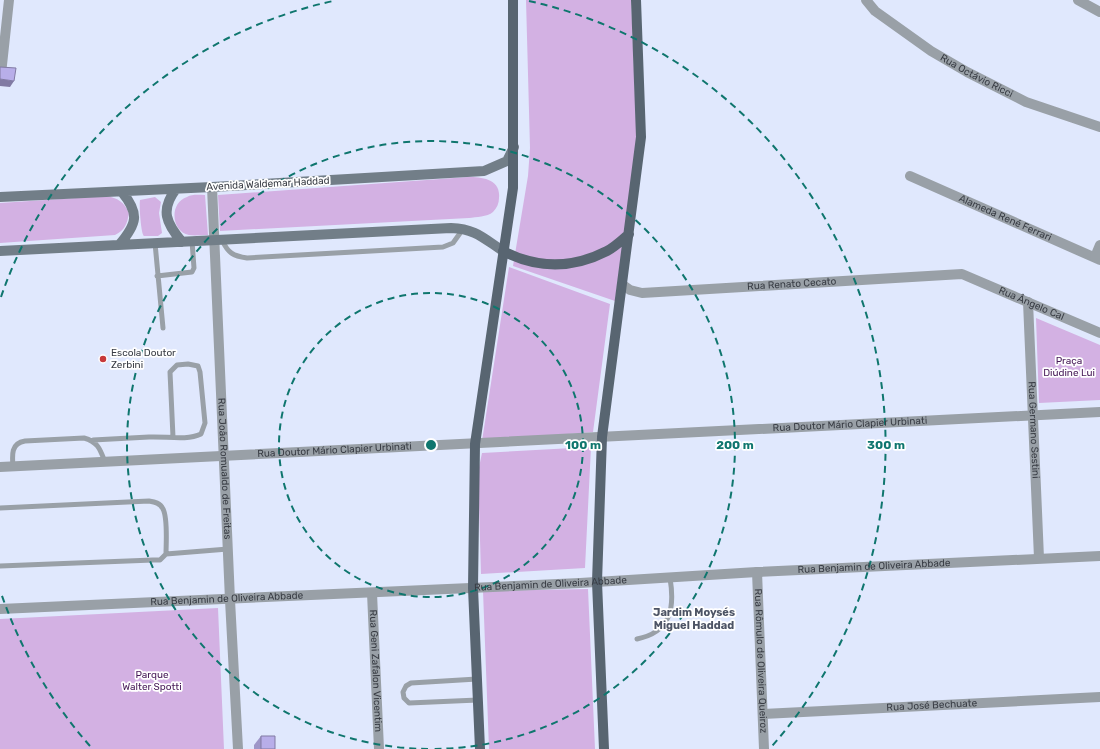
<svg xmlns="http://www.w3.org/2000/svg" width="1100" height="749" font-family="Rubik,sans-serif">
  <style>
    .green { fill: #d3b1e3 }
    .lines { fill: none; stroke-linecap: round; stroke-linejoin: round }
    .lane { stroke: #99a0a7; stroke-width: 5 }
    .street { stroke: #99a0a7; stroke-width: 10 }
    .secondary { stroke: #727e88; stroke-width: 10 }
    .primary { stroke: #586571; stroke-width: 10 }
    .wall { fill: #9e96c8 }
    .shaded-wall { fill: #817aa3 }
    .building { fill: #b8aee9; stroke: #817aa3 }
    .ring { fill: none; stroke: #0f766e; stroke-width: 2; stroke-dasharray: 7 5 }
    .poi-dot { fill: #c7383a; stroke: #fff; stroke-width: 1.5 }
    .labels { text-anchor: middle; dominant-baseline: central; stroke-width: 3.5; stroke-linejoin: round; paint-order: stroke }
    .street-label { font-size: 10px; fill: #383c44; stroke: #fff }
    .poi-label { font-size: 10px; fill: #383c44; stroke: #fff; text-anchor: start }
    .park-label { font-size: 10px; fill: #451856; stroke: #fff }
    .neighbourhood-label { font-size: 11px; font-weight: bold; fill: #4d5465; stroke: #fff }
    .centre { fill: #0f766e; stroke: #fff; stroke-width: 2 }
    .ring-label { font-size: 12px; text-anchor: middle; font-weight: bold; fill: #0f766e; stroke: #fff; stroke-width: 3.5; stroke-linejoin: round; paint-order: stroke }
  </style>
  <rect width="100%" height="100%" fill="#e0e8fd"/>
  <path class="green" d="M526 0H631L637 142 615 301 513 266 528 176 530 148Z
    M468 177C482 177 501 179 499 198 499 203 497 208 493 212 487 217 476 217 469 218L220 231 218 195Z
    M205 195 208 235C201 235 195 236 189 235 171 231 169 203 187 197 192 194 199 195 205 195Z
    M106 196C118 198 124 202 129 213 127 224 125 230 115 235L0 243V203Z
    M155 197 161 202 159 213 162 233 158 236H144C141 234 139 206 140 200Z
    M509 267 610 304 593 432 482 441Z
    M1036 318 1100 345V400L1039 403Z
    M591 447 585 568 481 574 478 472 482 453Z
    M588 589 595 749H489L483 591Z
    M218 608 224 749H0V619Z"/>
  <g class="lines">
    <path class="lane" d="M222 240C228 253 233 256 247 258L443 247 453 243 463 229
      M155 243 163 328
      M157 276 192 272 194 268 192 241
      M93 440C111 439 130 438 149 437 166 436 186 441 201 434L205 423 200 372 198 366 188 364 177 365 170 372 173 437
      M13 467C12 455 11 443 25 441L84 438C98 442 100 449 105 462
      M0 508 149 501C155 502 160 503 163 509 168 518 166 544 166 554L228 549
      M0 566 153 560H160L166 554
      M637 639C671 632 675 608 670 578
      M477 679 411 683 406 686 403 692 404 698 409 703 478 700"/>
    <g class="street">
      <path id="s1" d="M866 0 875 11 931 51 967 72 1026 102 1100 127"/>
      <path d="M1078 0 1100 12"/>
      <path d="M1 74 9 0"/>
      <path id="s2" d="M910 176 1100 260"/>
      <path id="s3" d="M212 187 230 600 238 749"/>
      <path d="M1095 257 1100 245"/>
      <path id="s4" d="M623 285 630 290 642 293 962 274 1100 333"/>
      <path id="s5" d="M1028 302 1039 558"/>
      <path id="s6" d="M0 467 1100 412"/>
      <path id="s7" d="M757 572 764 749"/>
      <path id="s8" d="M372 593 379 749"/>
      <path id="s9" d="M0 609 580 583 757 572 1100 556"/>
      <path id="s10" d="M763 714 1100 697"/>
    </g>
    <path class="secondary" d="M176 189C160 210 166 223 182 242
      M0 197 212 187 484 171 507 161 514 147
      M119 245C137 224 140 214 122 192
      M0 251 451 228C476 229 483 238 503 251"/>
    <path class="primary" d="M503 251C538 269 572 269 607 251 615 247 622 240 629 234
      M480 749 473 588 475 444 513 188V0
      M604 749 597 582 602 437 641 137 636 0"/>
  </g>
  <path class="wall" d="M261 736 275 749H254V745Z"/>
  <path class="shaded-wall" d="M0 79 14 81 10 87 0 86Z"/>
  <path class="building" d="M0 67 16 68 14 81 0 79Z
    M261 736H275V749H261Z"/>
  <g class="ring">
    <circle cx="431" cy="445" r="152"/>
    <path d="M428 749A304 304 0 1 1 434 749"/>
    <path d="M90 746A455 455 0 0 1 1 593M1 297A455 455 0 0 1 333 1M529 1A455 455 0 0 1 772 746"/>
  </g>
  <circle class="poi-dot" cx="103" cy="359" r="4"/>
  <g class="labels">
    <g class="street-label">
      <text stroke="none"><textPath href="#s1" startOffset="135">Rua Octávio Ricci</textPath></text>
      <text transform="translate(268 184) rotate(-3)">Avenida Waldemar Haddad</text>
      <text stroke="none"><textPath href="#s2" startOffset="104">Alameda René Ferrari</textPath></text>
      <text stroke="none"><textPath href="#s4" startOffset="171">Rua Renato Cecato</textPath></text>
      <text stroke="none"><textPath href="#s4" startOffset="417">Rua Ângelo Cal</textPath></text>
      <text stroke="none"><textPath href="#s6" startOffset="851">Rua Doutor Mário Clapier Urbinati</textPath></text>
      <text stroke="none"><textPath href="#s5" startOffset="128">Rua Germano Sestini</textPath></text>
      <text stroke="none"><textPath href="#s6" startOffset="335">Rua Doutor Mário Clapier Urbinati</textPath></text>
      <text stroke="none"><textPath href="#s3" startOffset="282">Rua João Romualdo de Freitas</textPath></text>
      <text stroke="none"><textPath href="#s9" startOffset="875">Rua Benjamin de Oliveira Abbade</textPath></text>
      <text stroke="none"><textPath href="#s9" startOffset="551">Rua Benjamin de Oliveira Abbade</textPath></text>
      <text stroke="none"><textPath href="#s9" startOffset="227">Rua Benjamin de Oliveira Abbade</textPath></text>
      <text stroke="none"><textPath href="#s7" startOffset="89">Rua Rômulo de Oliveira Queiroz</textPath></text>
      <text stroke="none"><textPath href="#s8" startOffset="78">Rua Geni Zafalon Vicentim</textPath></text>
      <text stroke="none"><textPath href="#s10" startOffset="169">Rua José Bechuate</textPath></text>
    </g>
    <g class="poi-label">
      <text x="111" y="353">Escola Doutor<tspan x="111" dy="12">Zerbini</tspan></text>
    </g>
    <g class="park-label">
      <text x="1069" y="361">Praça<tspan x="1069" dy="12">Diúdine Lui</tspan></text>
      <text x="152" y="675">Parque<tspan x="152" dy="12">Walter Spotti</tspan></text>
    </g>
    <g class="neighbourhood-label">
      <text x="694" y="612">Jardim Moysés<tspan x="694" dy="13">Miguel Haddad</tspan></text>
    </g>
  </g>
  <circle cx="431" cy="445" r="6" class="centre"/>
  <g class="ring-label">
    <text x="583" y="449">100 m</text>
    <text x="735" y="449">200 m</text>
    <text x="886" y="449">300 m</text>
  </g>
</svg>
